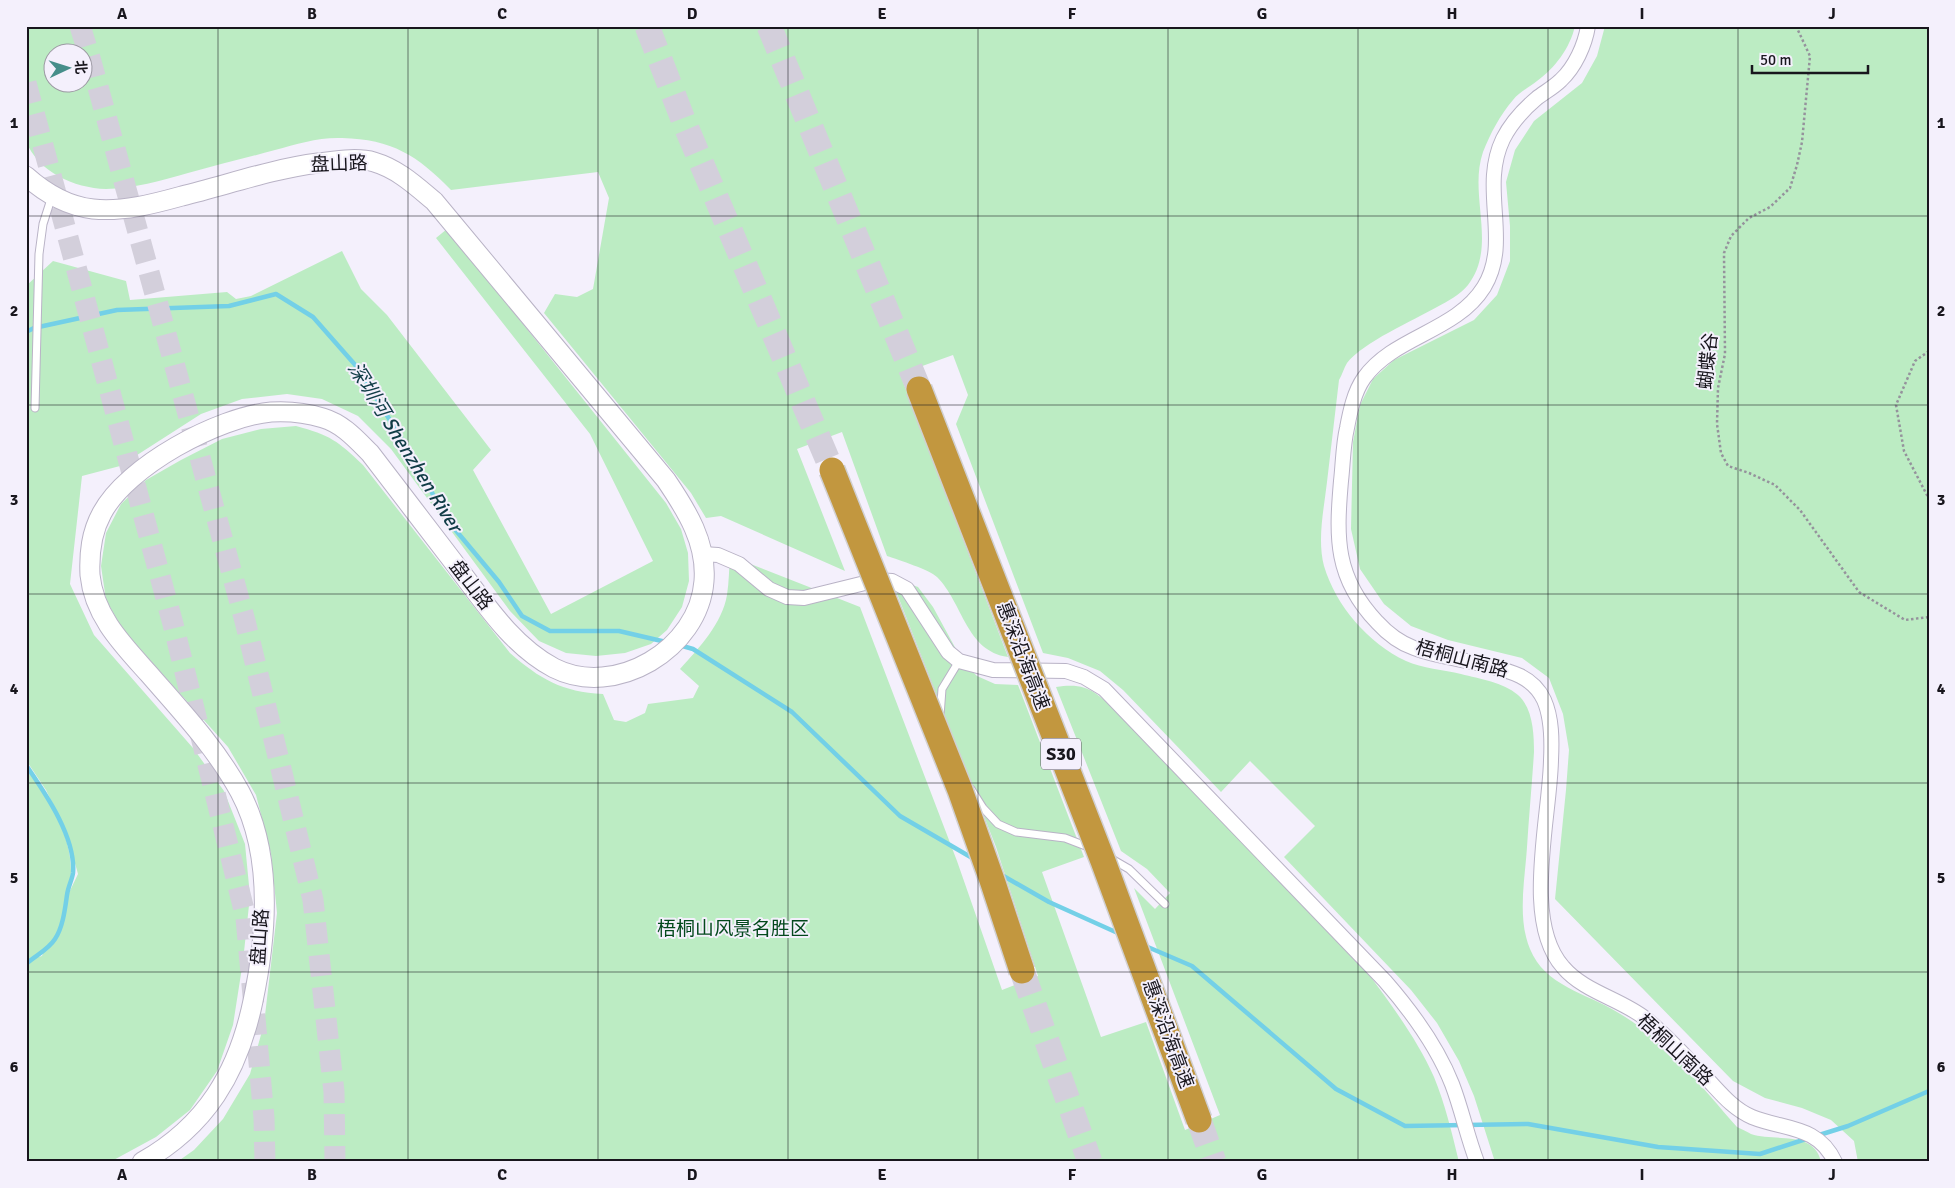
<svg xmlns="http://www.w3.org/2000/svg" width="1955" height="1188" font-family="Signika,'Noto Sans SC',sans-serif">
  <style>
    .green { fill: #bcecc3; fill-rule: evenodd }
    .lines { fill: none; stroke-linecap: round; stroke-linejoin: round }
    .stream { stroke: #73d0e7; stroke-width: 4.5 }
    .primary-tunnel { stroke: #d3cfdb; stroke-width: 21; stroke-dasharray: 21 11; stroke-linecap: butt }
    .motorway-tunnel { stroke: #d3cfdb; stroke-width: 25; stroke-dasharray: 25 12; stroke-linecap: butt }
    .service-casing { stroke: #b9b3c6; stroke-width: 9 }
    .minor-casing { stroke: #b9b3c6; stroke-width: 16 }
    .secondary-casing { stroke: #b9b3c6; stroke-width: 21 }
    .path { stroke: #95929c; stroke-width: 2.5; stroke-dasharray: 2.5 2.5; stroke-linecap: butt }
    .service { stroke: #fff; stroke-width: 7 }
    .minor { stroke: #fff; stroke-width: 14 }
    .secondary { stroke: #fff; stroke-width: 19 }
    .motorway-bridge-casing { stroke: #d1d0d2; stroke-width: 28; stroke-linecap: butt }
    .motorway-bridge { stroke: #c2973f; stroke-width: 25 }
    .grid { fill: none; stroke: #18161d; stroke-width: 1; stroke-opacity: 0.55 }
    .labels { text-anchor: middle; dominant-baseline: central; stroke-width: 4; stroke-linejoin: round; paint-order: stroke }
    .shield { fill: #f4f0fc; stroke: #5a5760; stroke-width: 1 }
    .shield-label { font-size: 18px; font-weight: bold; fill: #18161d }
    .street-label { font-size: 19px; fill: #18161d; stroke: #f4f0fc }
    .park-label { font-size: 19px; fill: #03491c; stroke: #f4f0fc }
    .water-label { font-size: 20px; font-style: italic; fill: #103c46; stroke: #f4f0fc }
    .neatline { fill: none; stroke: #18161d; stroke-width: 2 }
    .grid-label { font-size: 16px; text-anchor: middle; font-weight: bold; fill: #18161d }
  </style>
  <rect width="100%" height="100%" fill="#f4f0fc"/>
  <path class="green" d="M30 26H1575C1570 48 1555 68 1537 81 1530 87 1519 92 1513 100 1500 115 1490 134 1483 152 1468 195 1498 246 1468 285 1460 295 1448 301 1437 307 1414 320 1362 343 1347 363 1344 368 1342 375 1339 380 1335 414 1331 448 1327 482 1324 509 1317 539 1324 566 1336 606 1368 643 1406 661 1422 668 1444 670 1461 674 1480 679 1503 682 1518 695 1533 708 1534 734 1534 752 1532 784 1529 815 1527 847 1525 879 1517 918 1530 949 1545 986 1586 993 1617 1012 1666 1040 1700 1085 1737 1127 1742 1129 1747 1132 1751 1134 1774 1142 1815 1130 1821 1162H1495L1474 1096 1459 1061 1437 1023 1411 990 1284 857 1315 826 1250 761 1221 792 1123 690 1100 671 1068 658 1043 653 956 424 968 395 953 355 900 374 1008 657C966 651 963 603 937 577 930 570 899 560 887 556L842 432 797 449 845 571 721 516 706 518 691 493 544 313 555 294 577 297 593 289 609 198 598 172 451 190C418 156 392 139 342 138 319 137 297 144 275 150 246 158 217 165 188 173 163 180 132 189 106 189 74 188 38 172 26 141V36ZM52 52H82V82H52Z
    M1605 26H1929V1162H1858L1854 1141 1831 1120 1802 1108 1765 1098 1733 1081 1555 899 1566 790 1569 750 1563 714 1549 678 1522 658 1448 640 1411 626 1384 604 1360 569 1351 529 1353 442 1360 405 1373 379 1394 360 1474 320 1497 295 1510 261V226L1506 182 1515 150 1534 121 1582 83 1597 56Z
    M447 229 666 503 681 529 688 553 689 581 682 607 667 630 651 644 625 653 596 656 566 653 539 641 510 611 391 449 358 416 322 399 287 394 242 399 201 414 120 466 82 476 70 584 94 635 193 748 224 791 245 844 250 896 243 961 233 1025 217 1071 190 1110 156 1137 110 1162H26V965L35 958 42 956 43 953 34 956 26 963V767C47 797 72 834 71 873 70 882 66 890 66 899L78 874 66 831 46 790 26 760V286L53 261 126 281 130 300 227 292 236 299 251 296 342 251 361 289 387 315 491 450 473 470 551 614 653 561 590 434 436 238Z
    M296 426C330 435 338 441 363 465L510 653C540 679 562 692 603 694L614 720 626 722 645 713 648 704 693 698 699 686 680 669C699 648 722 624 727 595 729 582 729 569 730 556L860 607 957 861 1002 990 1038 976 996 847 892 581 904 582 918 587 933 607 963 662 977 676 995 684 1018 685 1084 857 1042 872 1101 1037 1146 1022 1185 1130 1220 1115 1134 888 1155 909 1170 893 1147 869 1121 851 1056 687C1089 682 1096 693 1119 714L1368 973C1392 1006 1417 1039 1434 1077 1445 1104 1452 1133 1459 1162H177L194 1150 223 1119 250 1074 264 1024 277 913 271 854 256 795 228 747 123 630 106 600 101 566 106 533 121 504 146 480 181 460 222 439 261 429Z"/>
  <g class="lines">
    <path class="stream" d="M26 332 34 328 117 310 229 306 276 294 313 317 357 367 401 438 448 521 499 582 522 616 550 631H619L666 642
      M679 645 693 649 792 712 900 816 974 859
      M26 765C45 793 76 837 73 873 72 880 68 887 67 895 65 909 63 927 55 939 48 950 36 955 26 964
      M1000 874 1049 902 1120 934
      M1143 945 1192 966 1336 1089 1405 1126 1528 1124 1658 1147 1760 1154 1809 1138
      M1816 1136 1848 1126 1929 1091"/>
    <path class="primary-tunnel" d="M80 26 90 58 245 621 313 900 334 1092 335 1162
      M26 83 173 624 246 918 264 1118 265 1162"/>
    <path class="motorway-tunnel" d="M647 26 684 122 832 470
      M769 26 919 389
      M1022 971 1090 1162
      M1199 1120 1214 1162"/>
    <g class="service-casing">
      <path id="service" d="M35 408 39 254 43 224 52 196
        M940 716 942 689 959 661
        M971 789 983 808 998 824 1016 832 1065 838 1091 848
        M1110 858 1129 869 1165 904"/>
    </g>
    <g class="minor-casing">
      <path id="minor" d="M1588 26C1585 45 1575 67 1561 80 1554 87 1545 92 1537 98 1524 109 1511 123 1503 139 1479 189 1512 241 1484 287 1456 332 1394 336 1364 378 1354 392 1350 412 1347 428 1343 445 1343 464 1341 481 1336 538 1335 578 1377 622 1387 633 1400 643 1414 648 1435 656 1459 659 1481 664 1505 670 1532 674 1544 700 1552 718 1552 740 1551 760 1550 818 1522 921 1563 967 1584 992 1621 999 1646 1019 1670 1038 1690 1062 1711 1083 1723 1096 1735 1110 1752 1117 1784 1130 1818 1125 1835 1162
        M703 554 718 555 739 564 769 589 787 597 804 598 877 580 892 581 907 589 948 652 959 661 993 670 1066 671 1084 677 1104 689 1385 981C1412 1012 1437 1046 1452 1084 1462 1110 1467 1136 1477 1162"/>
    </g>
    <g class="secondary-casing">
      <path id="secondary" d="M26 176C45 193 67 206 93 209 123 212 153 204 182 196 227 185 272 169 318 163 335 161 357 157 374 162 398 169 416 186 434 201L666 480C687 511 707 543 704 581 699 649 615 699 554 668 511 645 484 602 455 564 427 527 398 490 370 453 356 439 343 424 323 418 307 413 288 411 271 412 218 417 127 466 102 513 91 533 89 553 90 575 94 616 123 645 149 674 182 712 216 748 240 792 273 854 267 935 253 1001 238 1073 206 1126 142 1162"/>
    </g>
    <path class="path" d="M1796 26 1810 56 1802 142 1797 165 1790 188 1770 207 1749 218 1731 236 1724 253 1725 354 1718 388 1717 424 1721 453 1728 466 1749 473 1775 485 1800 510 1859 592 1905 620 1929 617
      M1929 351 1915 361 1896 405 1904 451 1929 499"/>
    <use href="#service" class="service"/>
    <use href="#minor" class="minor"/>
    <use href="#secondary" class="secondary"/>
    <g class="motorway-bridge-casing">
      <path id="motorway-bridge" d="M919 389 1103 861 1199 1120
        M832 470 960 790 993 883 1022 971"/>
    </g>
    <use href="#motorway-bridge" class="motorway-bridge"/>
  </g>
  <path class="grid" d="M218 26V1162M408 26V1162M598 26V1162M788 26V1162M978 26V1162M1168 26V1162M1358 26V1162M1548 26V1162M1738 26V1162M26 216H1929M26 405H1929M26 594H1929M26 783H1929M26 972H1929"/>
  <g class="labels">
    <rect class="shield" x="1041" y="738.5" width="40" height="31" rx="4"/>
    <g class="shield-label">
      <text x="1061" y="754">S30</text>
    </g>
    <g class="street-label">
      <text transform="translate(339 164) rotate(-2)">盘山路</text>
      <text transform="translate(1708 361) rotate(-84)">蝴蝶谷</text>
      <text transform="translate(471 585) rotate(52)">盘山路</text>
      <text transform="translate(1023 656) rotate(69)">惠深沿海高速</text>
      <text transform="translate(1462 659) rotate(15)">梧桐山南路</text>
      <text transform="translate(260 937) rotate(-86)">盘山路</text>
      <text transform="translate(1168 1034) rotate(70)">惠深沿海高速</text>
      <text transform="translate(1675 1050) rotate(43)">梧桐山南路</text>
    </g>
    <g class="park-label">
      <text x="733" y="929">梧桐山风景名胜区</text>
    </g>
    <g class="water-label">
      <text transform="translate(405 447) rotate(58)">深圳河 Shenzhen River</text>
    </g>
  </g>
  <rect width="1955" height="1188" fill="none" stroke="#f4f0fc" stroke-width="55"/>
  <g transform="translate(68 68) rotate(86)"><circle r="24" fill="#f4f0fc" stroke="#9c99a3"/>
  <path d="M0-4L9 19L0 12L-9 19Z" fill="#468e8a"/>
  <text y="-8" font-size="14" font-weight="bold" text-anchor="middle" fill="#18161d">北</text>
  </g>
  <path d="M1752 65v8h116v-8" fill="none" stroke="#18161d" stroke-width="2.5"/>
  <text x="1760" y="65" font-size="15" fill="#18161d" stroke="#f4f0fc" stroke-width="4" paint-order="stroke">50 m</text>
  <rect x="28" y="28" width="1900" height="1132" class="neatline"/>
  <g class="grid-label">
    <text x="122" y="19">A</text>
    <text x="312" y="19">B</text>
    <text x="502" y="19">C</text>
    <text x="692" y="19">D</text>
    <text x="882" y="19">E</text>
    <text x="1072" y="19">F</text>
    <text x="1262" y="19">G</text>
    <text x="1452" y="19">H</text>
    <text x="1642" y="19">I</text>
    <text x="1832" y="19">J</text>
    <text x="14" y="128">1</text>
    <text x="1941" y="128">1</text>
    <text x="14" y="316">2</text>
    <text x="1941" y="316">2</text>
    <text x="14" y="505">3</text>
    <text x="1941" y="505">3</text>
    <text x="14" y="694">4</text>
    <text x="1941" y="694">4</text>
    <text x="14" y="883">5</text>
    <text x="1941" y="883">5</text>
    <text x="14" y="1072">6</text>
    <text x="1941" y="1072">6</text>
    <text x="122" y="1180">A</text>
    <text x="312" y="1180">B</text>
    <text x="502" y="1180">C</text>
    <text x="692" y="1180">D</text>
    <text x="882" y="1180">E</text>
    <text x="1072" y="1180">F</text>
    <text x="1262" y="1180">G</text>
    <text x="1452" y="1180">H</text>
    <text x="1642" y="1180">I</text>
    <text x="1832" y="1180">J</text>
  </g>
</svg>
